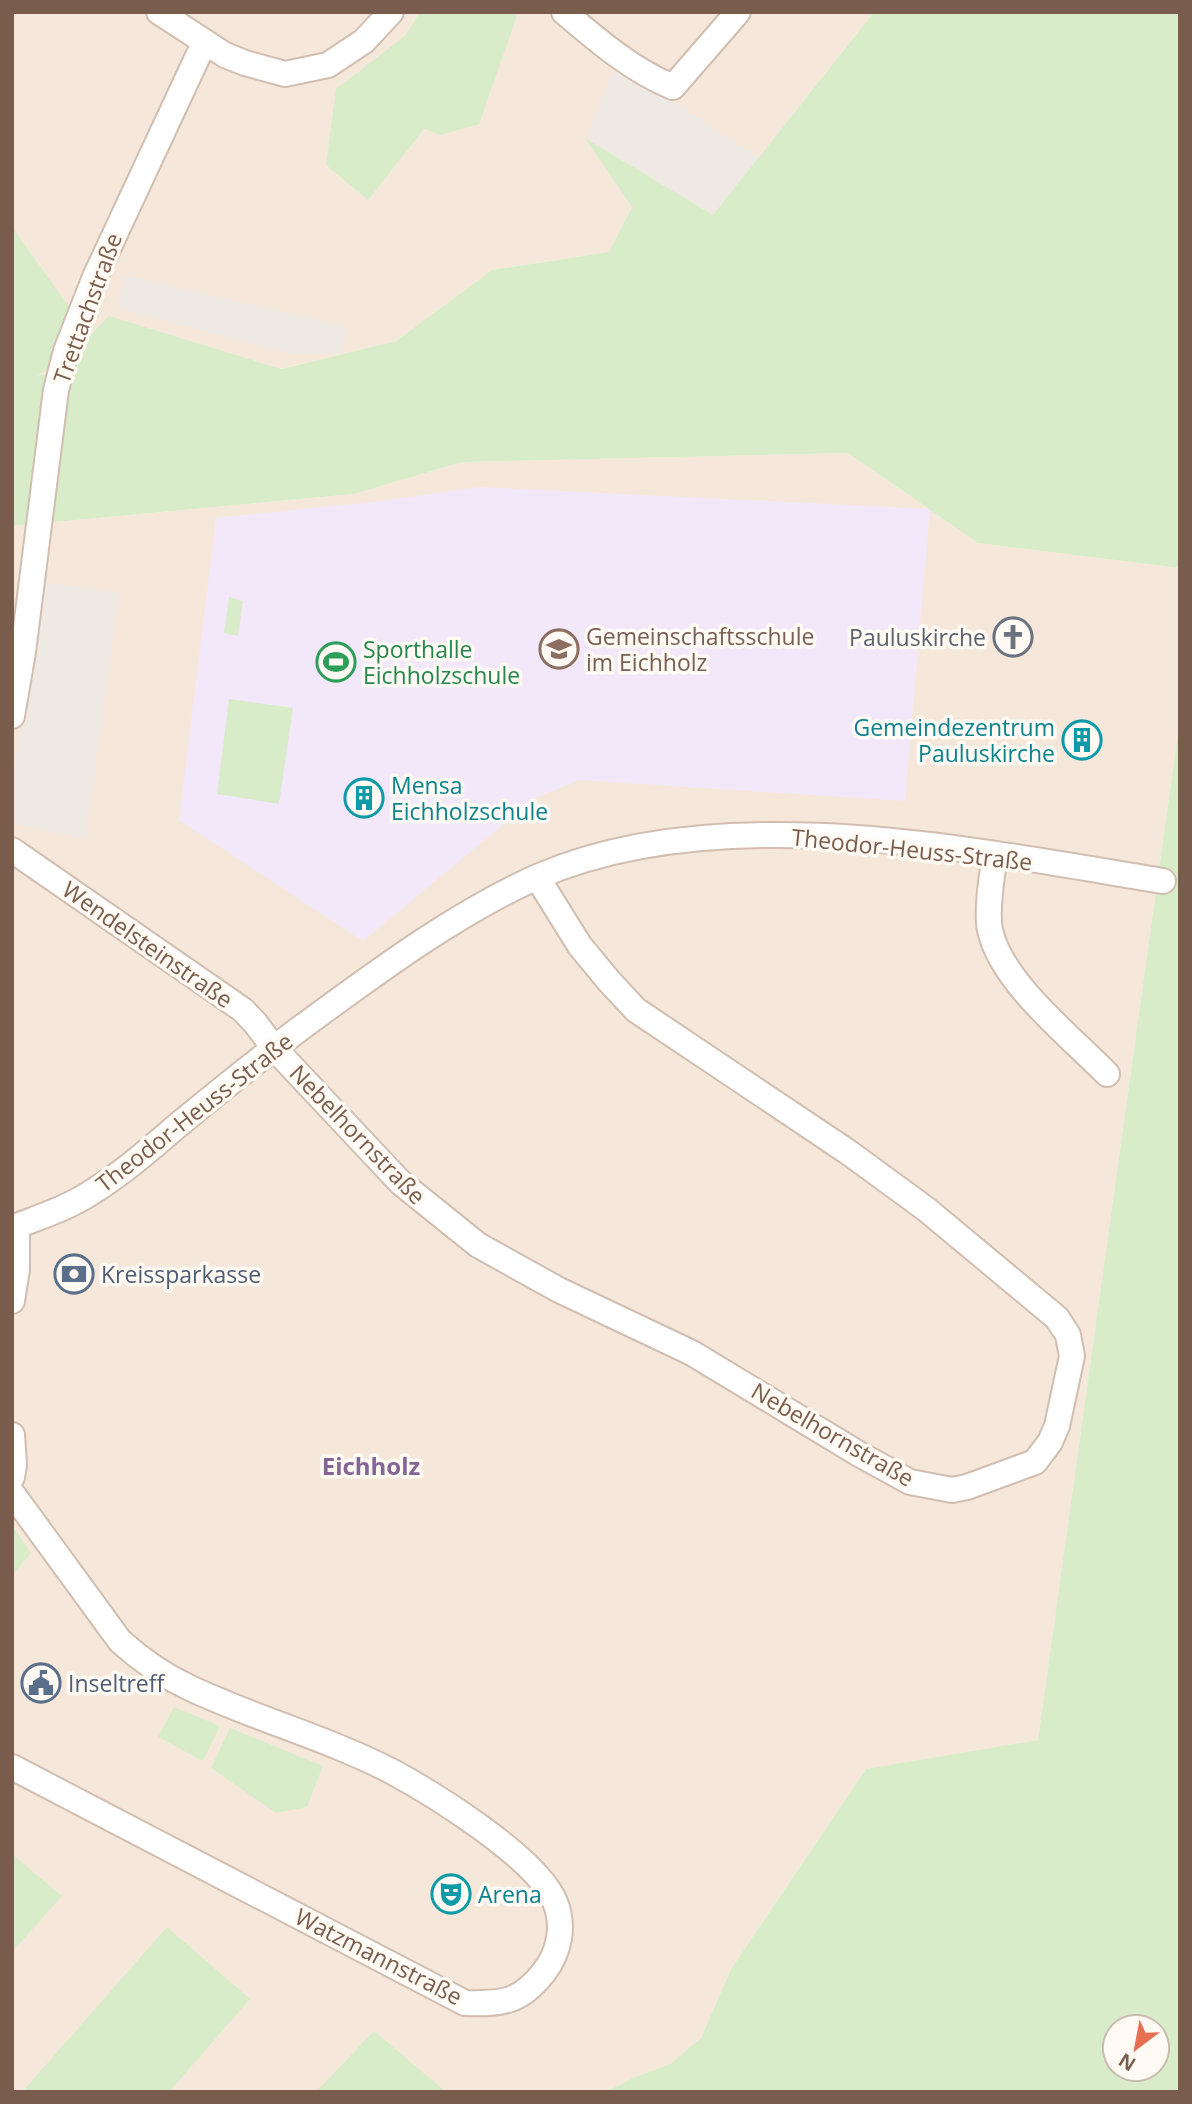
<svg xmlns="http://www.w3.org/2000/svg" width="1192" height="2104" font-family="'Open Sans',sans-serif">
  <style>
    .residential { fill: #f5e8da }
    .industrial { fill: #efe9e4 }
    .education { fill: #f3e8fa }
    .green { fill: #d8ecc9; fill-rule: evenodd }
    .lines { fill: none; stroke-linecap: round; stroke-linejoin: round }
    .minor-casing { stroke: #d1beb0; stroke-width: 28 }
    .minor { stroke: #fff; stroke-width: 24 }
    .labels { text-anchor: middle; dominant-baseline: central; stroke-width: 7; stroke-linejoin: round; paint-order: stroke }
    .street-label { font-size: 23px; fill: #7a5c4d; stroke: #fffaf3 }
    .education-label { font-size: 23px; fill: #785e54; stroke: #fffaf3; text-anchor: start }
    .worship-label { font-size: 23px; fill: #5b616d; stroke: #fffaf3; text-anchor: end }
    .leisure-label { font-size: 23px; fill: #27864d; stroke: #fffaf3; text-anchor: start }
    .culture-label { font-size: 23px; fill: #0d838f; stroke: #fffaf3; text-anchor: start }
    .service-label { font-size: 23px; fill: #4e5e75; stroke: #fffaf3; text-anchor: start }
    .neighbourhood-label { font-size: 24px; font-weight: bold; fill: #846695; stroke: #fffaf3 }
  </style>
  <rect width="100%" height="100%" fill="#fdf6ec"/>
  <path class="residential" d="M12 12H874L713 215 586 139 632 207 609 252 492 270 396 341 280 369 109 317 54 372 18 382 12 380Z
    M848 453 978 543 1180 568V718L1038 1741 866 1769 731 1969 701 2038 670 2064 635 2077 605 2092H12V526L354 494 462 462Z"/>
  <path class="industrial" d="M616 64 759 158 713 215 585 138Z
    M125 275 346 327 343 353 291 354 117 308Z
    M46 582 119 594 85 839 12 823V780Z"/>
  <path class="education" d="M479 487 930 509 905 801 580 780 535 798 363 941 179 820 216 518 382 501Z"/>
  <path class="green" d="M420 12H515L517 16 479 124 441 135 424 129 368 200 326 165 336 89 405 36Z
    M874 12H1180V568L978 543 848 453 462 462 354 494 12 526V227L72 311 52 367 37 376 54 372 109 316 281 369 396 341 492 270 609 252 632 207 585 138 713 215Z
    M229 597 243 601 238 636 224 633Z
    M229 699 293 708 279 804 217 794Z
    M1180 718V2092H605L635 2077 670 2064 701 2038 731 1969 866 1769 1038 1740ZM1115 2027H1157V2069H1115Z
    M12 1525 31 1553 12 1576Z
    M174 1707 220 1726 203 1761 158 1737Z
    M230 1728 323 1766 307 1807 276 1813 211 1768Z
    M12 1854 62 1896 12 1952Z
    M167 1927 250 1999 169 2092H22Z
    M374 2031 446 2092H316Z"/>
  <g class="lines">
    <g class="minor-casing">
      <path id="minor" d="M159 12 225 55 245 63 285 74 328 65 364 41 391 12
        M564 12C597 40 633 71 673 87L738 12
        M12 716 23 652 56 390 66 351 95 277 198 56 206 43
        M12 850 243 1010 256 1024 274 1048 401 1183 478 1245 559 1290 692 1353 859 1454 910 1482 952 1490 967 1487 1035 1462 1050 1442 1057 1426 1072 1356 1068 1335 1057 1318 926 1209 848 1152 636 1010 609 981 580 946 537 877
        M995 855C992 875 986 910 990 930 1001 982 1070 1036 1107 1074
        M17 1226C42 1216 70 1207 92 1192 123 1173 150 1149 177 1126 218 1092 259 1059 302 1027 376 973 453 915 537 877 720 797 973 850 1163 881
        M12 1301 17 1269V1226
        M12 1435 14 1465 12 1477
        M12 1493 120 1641C141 1660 164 1676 190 1688 256 1719 327 1738 391 1771 434 1794 537 1858 555 1902 565 1926 559 1953 544 1972 520 2003 502 2004 465 2003L12 1767"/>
    </g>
    <use href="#minor" class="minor"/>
  </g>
  <defs>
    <g id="church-ring" transform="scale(2.0125)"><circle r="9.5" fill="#fffaf3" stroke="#6b7280" stroke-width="1.5"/><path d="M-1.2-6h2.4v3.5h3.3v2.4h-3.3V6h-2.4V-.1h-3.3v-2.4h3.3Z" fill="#6b7280"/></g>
    <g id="school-ring" transform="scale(2.0125)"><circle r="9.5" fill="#fffaf3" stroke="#8d6e63" stroke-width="1.5"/><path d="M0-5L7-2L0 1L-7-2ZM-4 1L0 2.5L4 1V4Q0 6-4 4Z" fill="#8d6e63"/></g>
    <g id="stadium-ring" transform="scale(2.0125)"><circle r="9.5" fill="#fffaf3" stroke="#2e9e5b" stroke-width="1.5"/><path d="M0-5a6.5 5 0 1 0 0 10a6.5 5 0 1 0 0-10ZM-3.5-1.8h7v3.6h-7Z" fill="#2e9e5b"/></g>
    <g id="building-ring" transform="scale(2.0125)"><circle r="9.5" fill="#fffaf3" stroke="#0f9aa8" stroke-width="1.5"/><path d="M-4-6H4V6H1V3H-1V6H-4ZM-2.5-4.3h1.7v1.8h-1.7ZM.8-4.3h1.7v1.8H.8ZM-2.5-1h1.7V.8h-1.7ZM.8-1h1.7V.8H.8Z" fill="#0f9aa8"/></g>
    <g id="bank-ring" transform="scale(2.0125)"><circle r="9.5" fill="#fffaf3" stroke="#5c6f8a" stroke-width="1.5"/><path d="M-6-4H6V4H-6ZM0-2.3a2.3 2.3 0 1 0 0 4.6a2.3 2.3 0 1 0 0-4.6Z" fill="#5c6f8a"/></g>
    <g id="civic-ring" transform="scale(2.0125)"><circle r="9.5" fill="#fffaf3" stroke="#5c6f8a" stroke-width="1.5"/><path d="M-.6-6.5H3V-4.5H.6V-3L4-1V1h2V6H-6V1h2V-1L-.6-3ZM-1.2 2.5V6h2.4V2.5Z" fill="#5c6f8a"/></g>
    <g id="theatre-ring" transform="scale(2.0125)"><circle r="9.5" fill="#fffaf3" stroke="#0f9aa8" stroke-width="1.5"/><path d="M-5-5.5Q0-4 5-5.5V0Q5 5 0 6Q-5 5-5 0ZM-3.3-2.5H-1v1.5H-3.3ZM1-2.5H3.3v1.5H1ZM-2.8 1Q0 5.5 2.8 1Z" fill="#0f9aa8"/></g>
  </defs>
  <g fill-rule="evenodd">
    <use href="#church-ring" x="1013" y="637"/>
    <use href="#school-ring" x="559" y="649"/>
    <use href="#stadium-ring" x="336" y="662"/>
    <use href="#building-ring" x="1082" y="740"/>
    <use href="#building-ring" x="364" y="798"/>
    <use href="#bank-ring" x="74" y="1274"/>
    <use href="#civic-ring" x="41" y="1683"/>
    <use href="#theatre-ring" x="451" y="1894"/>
  </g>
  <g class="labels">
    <g class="street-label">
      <text transform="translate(87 308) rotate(-70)">Trettachstraße</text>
      <text transform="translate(912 849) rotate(6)">Theodor-Heuss-Straße</text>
      <text transform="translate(148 944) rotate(35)">Wendelsteinstraße</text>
      <text transform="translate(194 1112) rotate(-38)">Theodor-Heuss-Straße</text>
      <text transform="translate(358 1134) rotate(46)">Nebelhornstraße</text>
      <text transform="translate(833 1434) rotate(30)">Nebelhornstraße</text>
      <text transform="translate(379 1956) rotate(27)">Watzmannstraße</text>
    </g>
    <g class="education-label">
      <text x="586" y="636">Gemeinschaftsschule<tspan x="586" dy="26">im Eichholz</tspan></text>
    </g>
    <g class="worship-label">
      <text x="986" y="637">Pauluskirche</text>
    </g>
    <g class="leisure-label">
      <text x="363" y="649">Sporthalle<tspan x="363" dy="26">Eichholzschule</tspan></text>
    </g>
    <g class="culture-label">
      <text x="1055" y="727" text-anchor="end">Gemeindezentrum<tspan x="1055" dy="26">Pauluskirche</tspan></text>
      <text x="391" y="785">Mensa<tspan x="391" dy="26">Eichholzschule</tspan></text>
      <text x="478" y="1894">Arena</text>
    </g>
    <g class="service-label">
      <text x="101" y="1274">Kreissparkasse</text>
      <text x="68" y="1683">Inseltreff</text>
    </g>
    <g class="neighbourhood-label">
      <text x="371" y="1465">Eichholz</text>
    </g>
  </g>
  <rect width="1192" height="2104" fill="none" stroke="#7a5c4d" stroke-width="28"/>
  <g transform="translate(1136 2048) rotate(212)"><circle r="33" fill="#fffaf3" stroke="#cabbb1" stroke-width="2"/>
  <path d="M0-5L12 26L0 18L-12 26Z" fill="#e76f51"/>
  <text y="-10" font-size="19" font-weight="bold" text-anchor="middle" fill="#7a5c4d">N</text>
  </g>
</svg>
